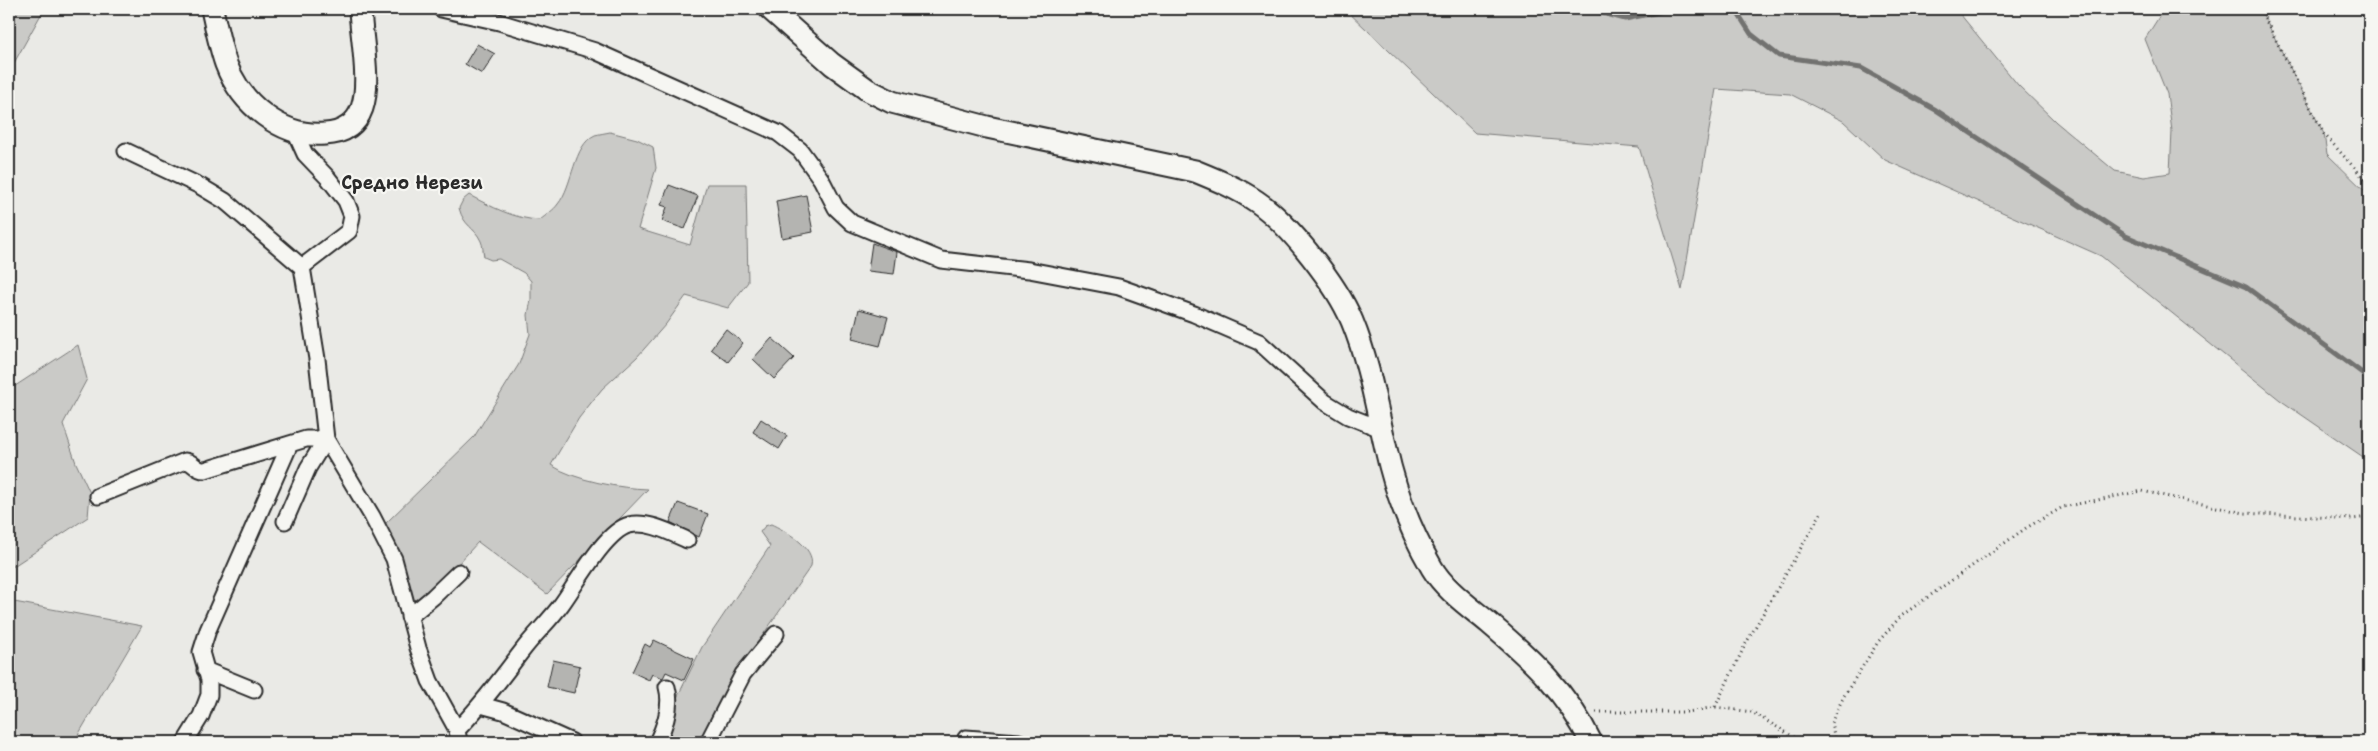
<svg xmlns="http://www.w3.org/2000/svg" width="2378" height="751" font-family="'Shantell Sans',sans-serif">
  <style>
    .green { fill: #cacac7; stroke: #7a7a79 }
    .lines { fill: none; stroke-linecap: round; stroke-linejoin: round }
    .stream { stroke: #727270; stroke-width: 5 }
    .building { fill: #b4b4b1; stroke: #2b2b2b }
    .street-casing { stroke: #2b2b2b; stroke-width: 19 }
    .secondary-casing { stroke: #2b2b2b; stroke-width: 25 }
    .path { stroke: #2b2b2b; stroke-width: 3; stroke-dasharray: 1 4; stroke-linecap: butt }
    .street { stroke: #f6f6f2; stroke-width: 15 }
    .secondary { stroke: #f6f6f2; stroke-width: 21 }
    .labels { text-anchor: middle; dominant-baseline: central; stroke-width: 4.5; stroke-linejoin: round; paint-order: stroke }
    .district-label { font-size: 18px; font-weight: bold; fill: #2b2b2b; stroke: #f6f6f2 }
  </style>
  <rect width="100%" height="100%" fill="#eaeae6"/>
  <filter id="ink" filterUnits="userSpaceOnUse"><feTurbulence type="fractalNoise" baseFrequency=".02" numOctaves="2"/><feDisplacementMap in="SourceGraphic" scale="10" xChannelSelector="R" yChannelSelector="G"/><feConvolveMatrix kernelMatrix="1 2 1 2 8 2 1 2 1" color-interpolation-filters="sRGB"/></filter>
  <g filter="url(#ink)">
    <path class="green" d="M9 9H44L9 72Z
      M1345 9H1956L2018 85 2056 122 2115 171 2144 177 2170 173 2172 131 2167 94 2145 39 2164 9H2260L2324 134 2327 154 2369 195V461L2280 400 2101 256 1885 160 1843 121 1790 94 1716 89 1682 290 1639 147 1475 133Z
      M610 132 637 139 653 147 656 168 638 229 690 245 707 184H746L748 282 728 308 686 296 666 324 637 357 602 389 579 418 551 465C576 481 619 488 648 489L547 594 478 542 448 575 414 606C407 577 400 551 385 524L474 437 519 364 530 334 528 315 531 300V281L524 273 499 259 491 260 484 257C483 252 483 245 481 241 474 226 464 227 459 208L463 200 469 195C492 207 514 219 540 220 546 215 554 210 558 204 573 186 573 145 595 135 599 134 605 133 610 132Z
      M78 345 87 379 63 424 76 463 90 493 88 517 9 569V390Z
      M771 524C784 530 816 547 811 566L751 652 704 742H662L675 702 702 647 770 546 760 532 765 526Z
      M9 601 142 626 74 742H9Z"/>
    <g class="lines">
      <path class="stream" d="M1588 9 1625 19 1673 9
        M1735 9 1751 34 1779 56 1861 68 1936 110 2126 236 2246 287 2369 378"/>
    </g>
    <path class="building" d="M477 44 495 54 482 74 465 64Z
      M669 185 698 196 685 229 662 221 667 207 661 205Z
      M806 195 813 232 782 238 776 201Z
      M872 243 897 252 894 274 868 271Z
      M859 309 888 317 880 346 852 339Z
      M726 329 743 343 728 362 711 349Z
      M772 338 794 358 774 379 753 359Z
      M761 419 787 436 779 449 753 432Z
      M678 503 708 514 699 537 670 522Z
      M654 640 694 659 684 680 666 672 663 678 652 674 649 680 632 672 645 644 650 647Z
      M553 660 580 666 574 693 547 687Z"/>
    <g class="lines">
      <g class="street-casing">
        <path id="street" d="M441 9 499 22 595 51 778 133 800 150 821 179 836 208 852 223 941 260 1029 270 1119 287 1194 314 1259 342 1325 402 1348 416 1381 429
          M295 132 305 154 328 178 346 201 352 216 349 231 302 267
          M126 151 200 186 225 201 302 267 317 359 326 439 372 516 394 559 418 648 430 681 457 730 459 742
          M98 496 185 461C193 461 196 471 205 470L306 439H326
          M285 521 308 468 326 439
          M409 617 433 597 459 572
          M205 670 254 690
          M481 705 503 711 572 742
          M457 730C482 705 501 678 522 651 534 635 549 621 561 605 576 585 605 531 629 525 647 520 671 533 687 540
          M966 738 1019 742
          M185 742 201 716 209 695V680L201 652 208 630 290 444
          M657 742C665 726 672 705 667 687
          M708 742 743 674 776 634"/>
      </g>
      <g class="secondary-casing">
        <path id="secondary" d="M212 9C216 27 220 47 226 64 241 104 282 138 325 134 343 133 356 125 362 108 371 82 361 36 360 9
          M770 9 832 64 868 90 892 102 987 127 1195 171C1217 180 1237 188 1256 201 1289 223 1337 285 1352 321 1369 362 1376 406 1386 449 1395 490 1411 532 1432 568 1445 590 1470 607 1489 623 1531 659 1567 692 1591 742"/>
      </g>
      <path class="path" d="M2260 9 2324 134 2369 184
        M1715 707 1745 645 1821 513
        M1596 712H1688L1715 707 1752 712 1802 742
        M1836 742 1831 723 1844 696 1878 642 1901 616 2026 528 2063 507 2142 491 2244 513 2353 519 2369 517"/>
      <use href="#street" class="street"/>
      <use href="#secondary" class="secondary"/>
    </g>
  </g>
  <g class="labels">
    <g class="district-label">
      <text x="412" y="183">Средно Нерези</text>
    </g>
  </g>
  <rect width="2378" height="751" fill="none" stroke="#f6f6f2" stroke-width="30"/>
  <rect x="15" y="15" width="2348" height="721" fill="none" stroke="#2b2b2b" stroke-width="2" filter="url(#ink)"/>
</svg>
